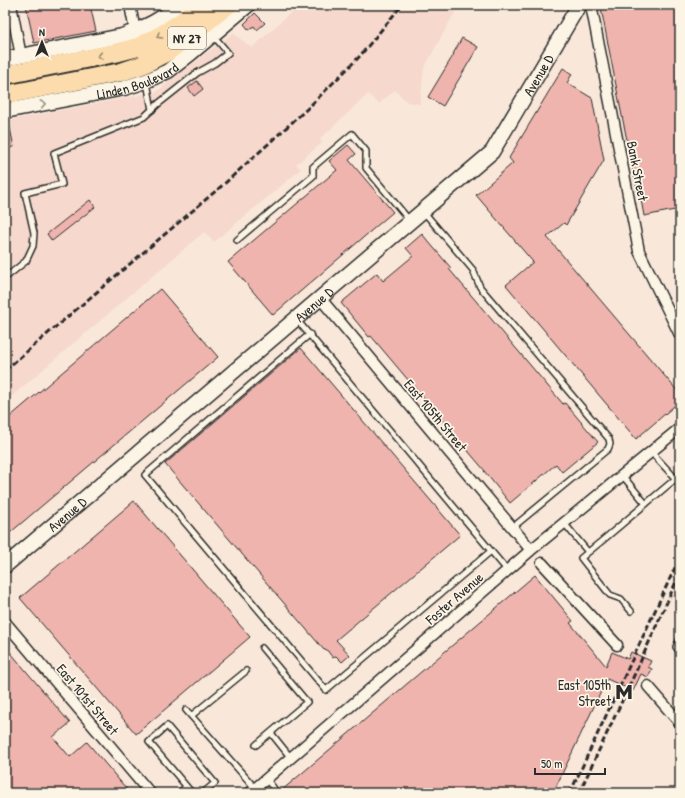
<svg xmlns="http://www.w3.org/2000/svg" width="685" height="798" font-family="'Patrick Hand',sans-serif">
  <style>
    .built { fill: #f6d8cd }
    .building { fill: #efb4ae; stroke: #2b2b2b }
    .lines { fill: none; stroke-linecap: round; stroke-linejoin: round }
    .lane-casing { stroke: #2b2b2b; stroke-width: 8 }
    .street-casing { stroke: #2b2b2b; stroke-width: 13 }
    .secondary-casing { stroke: #2b2b2b; stroke-width: 17 }
    .highway-casing { stroke: #2b2b2b; stroke-width: 21 }
    .lane { stroke: #fcf5e5; stroke-width: 5 }
    .street { stroke: #fcf5e5; stroke-width: 10 }
    .secondary { stroke: #fcf5e5; stroke-width: 14 }
    .highway { stroke: #fcdcac; stroke-width: 18 }
    .rail { stroke: #2b2b2b; stroke-width: 3; stroke-dasharray: 6 3; stroke-linecap: butt }
    .oneway { stroke: #94846c }
    .oneway2 { stroke: #949088 }
    .labels { text-anchor: middle; dominant-baseline: central; stroke-width: 3.5; stroke-linejoin: round; paint-order: stroke }
    .shield { fill: #fcf5e5; stroke: #6a6863; stroke-width: 1 }
    .shield-label { font-size: 13px; font-weight: bold; fill: #2b2b2b }
    .street-label { font-size: 14px; fill: #2b2b2b; stroke: #fcf5e5 }
    .poi-label { font-size: 14px; fill: #2b2b2b; stroke: #fcf5e5; text-anchor: end }
  </style>
  <rect width="100%" height="100%" fill="#f9e8da"/>
  <filter id="ink" filterUnits="userSpaceOnUse"><feTurbulence type="fractalNoise" baseFrequency=".025" numOctaves="2"/><feDisplacementMap in="SourceGraphic" scale="8" xChannelSelector="R" yChannelSelector="G"/><feConvolveMatrix kernelMatrix="1 2 1 2 8 2 1 2 1" color-interpolation-filters="sRGB"/></filter>
  <g filter="url(#ink)">
    <path class="built" d="M299 5H459L424 68 420 104 407 102 395 90 379 104 368 94 320 139 322 143 296 164 301 169 214 242 204 232 5 402V121L156 92 233 33 252 48Z"/>
    <path class="building" d="M26 5H90L96 31 34 43Z
      M618 5H678L680 14V192H678L680 209 644 216 640 194H638L621 111 601 8Z
      M255 13 265 23 257 30 254 26 249 30 244 24Z
      M462 38 478 47 443 106 428 97 454 54H453Z
      M563 68 572 74 567 83 592 98 604 160 566 225 564 223 547 237 680 394V401L636 439 506 285 533 262 476 195 513 163 509 158Z
      M197 81 203 89 194 96 188 88Z
      M5 119H8L14 147 6 148 5 141Z
      M348 145 356 154 349 160 393 212 273 315 228 262 337 170 329 161Z
      M90 200 95 207 52 241 47 234Z
      M422 234 451 268 449 269 563 404 565 403 598 442 562 472 556 464 510 503 484 471H485L371 336 369 337 341 303 377 273 383 281 413 256 406 248Z
      M160 289 218 357 5 537V421Z
      M301 348 460 535 336 640 350 655 342 662 336 656 333 658 326 649 324 650 165 464Z
      M134 501 250 637 136 734 20 598Z
      M535 575 573 621 570 623 606 666 612 652 628 659 631 652 651 661 648 667 652 669 648 677 641 674 633 691 607 679 553 793H281V791Z
      M5 646 70 723 53 737 70 757 87 742 130 793H5Z"/>
    <g class="lines">
      <g class="lane-casing">
        <path id="lane" d="M147 82 152 110
          M423 211 473 270 480 287 609 439 610 444 608 449 512 528
          M237 240 313 176V167L352 134 366 151V168L410 221
          M5 278 26 261 33 246 34 233 25 193 62 184 54 153 144 117 158 104 197 73 215 63 228 53 218 41 212 37
          M297 320 507 570
          M310 334 145 475 326 690 491 551
          M651 452 676 479
          M622 475 646 504
          M564 523 588 552
          M631 611 621 599 610 595 581 558 603 540 680 475
          M680 639 676 647 680 652
          M186 710 255 788
          M191 716 246 671
          M271 733 291 758
          M256 745 307 702 262 648
          M266 779 272 786 277 793
          M179 793 186 787
          M192 793 149 742 167 726 215 783 203 793"/>
      </g>
      <g class="street-casing">
        <path id="street" d="M11 5 21 56
          M130 5 136 36
          M591 5 639 251 680 335
          M320 298 531 550
          M542 563 617 645
          M5 622 150 793
          M648 686 680 723
          M250 793 531 550 680 428"/>
      </g>
      <g class="secondary-casing">
        <g id="secondary">
          <path d="M5 59 122 36C143 29 162 19 180 5"/>
          <path id="s1" d="M5 111 124 88 146 81 168 71 191 53 248 5"/>
          <path id="s2" d="M5 566 492 152 579 5"/>
        </g>
      </g>
      <g class="highway-casing">
        <path id="highway" d="M5 75 115 53 138 47 161 35 181 22 201 5
          M5 95 121 72 142 65 167 52 185 39 228 5"/>
      </g>
      <use href="#lane" class="lane"/>
      <use href="#street" class="street"/>
      <use href="#secondary" class="secondary"/>
      <use href="#highway" class="highway"/>
      <path class="rail" d="M5 370 224 184 309 107 359 57 402 5
        M570 793 680 557
        M579 793 637 669 680 573"/>
    </g>
    <defs><path id="oneway-chevron" d="M-2-3.5L2.5 0L-2 3.5" fill="none" stroke-width="1.6" stroke-linecap="round" stroke-linejoin="round"/></defs>
    <g class="oneway">
      <use href="#oneway-chevron" transform="translate(159 36) rotate(150)"/>
      <use href="#oneway-chevron" transform="translate(100 56) rotate(169)"/>
    </g>
    <use class="oneway2" href="#oneway-chevron" transform="translate(43 104) rotate(-11)"/>
  </g>
  <defs>
    <g id="metro-bare" transform="scale(1.38)"><path d="M-5.5 5V-5H-3L0 0L3-5H5.5V5H3V-.5L0 4L-3-.5V5Z" fill="#2b2b2b" stroke="#fcf5e5" stroke-width="2.5" paint-order="stroke"/></g>
  </defs>
  <g fill-rule="evenodd">
    <use href="#metro-bare" x="624" y="692"/>
  </g>
  <g class="labels">
    <rect class="shield" x="168" y="27" width="38" height="22" rx="3"/>
    <g class="shield-label">
      <text x="187" y="38">NY 27</text>
    </g>
    <g class="street-label">
      <text stroke="none"><textPath href="#s2" startOffset="729">Avenue D</textPath></text>
      <text stroke="none"><textPath href="#s1" startOffset="136">Linden Boulevard</textPath></text>
      <text transform="translate(638 171) rotate(79)">Bank Street</text>
      <text stroke="none"><textPath href="#s2" startOffset="405">Avenue D</textPath></text>
      <text transform="translate(436 415) rotate(50)">East 105th Street</text>
      <text stroke="none"><textPath href="#s2" startOffset="81">Avenue D</textPath></text>
      <text transform="translate(454 598) rotate(-41)">Foster Avenue</text>
      <text transform="translate(88 699) rotate(50)">East 101st Street</text>
    </g>
    <g class="poi-label">
      <text x="611" y="684">East 105th<tspan x="611" dy="16">Street</tspan></text>
    </g>
  </g>
  <rect width="685" height="798" fill="none" stroke="#fcf5e5" stroke-width="20"/>
  <rect x="10" y="10" width="665" height="778" fill="none" stroke="#2b2b2b" stroke-width="1.5" filter="url(#ink)"/>
  <g transform="translate(42 42)" stroke="#fcf5e5" stroke-width="3" paint-order="stroke">
  <path d="M0-3L7 15L0 10L-7 15Z" fill="#2b2b2b"/>
  <text y="-6" font-size="11" font-weight="bold" text-anchor="middle" fill="#2b2b2b">N</text>
  </g>
  <path d="M535 768v6h70v-6" fill="none" stroke="#2b2b2b" stroke-width="2"/>
  <text x="541" y="768" font-size="12" fill="#2b2b2b" stroke="#fcf5e5" stroke-width="3" paint-order="stroke">50 m</text>
</svg>
